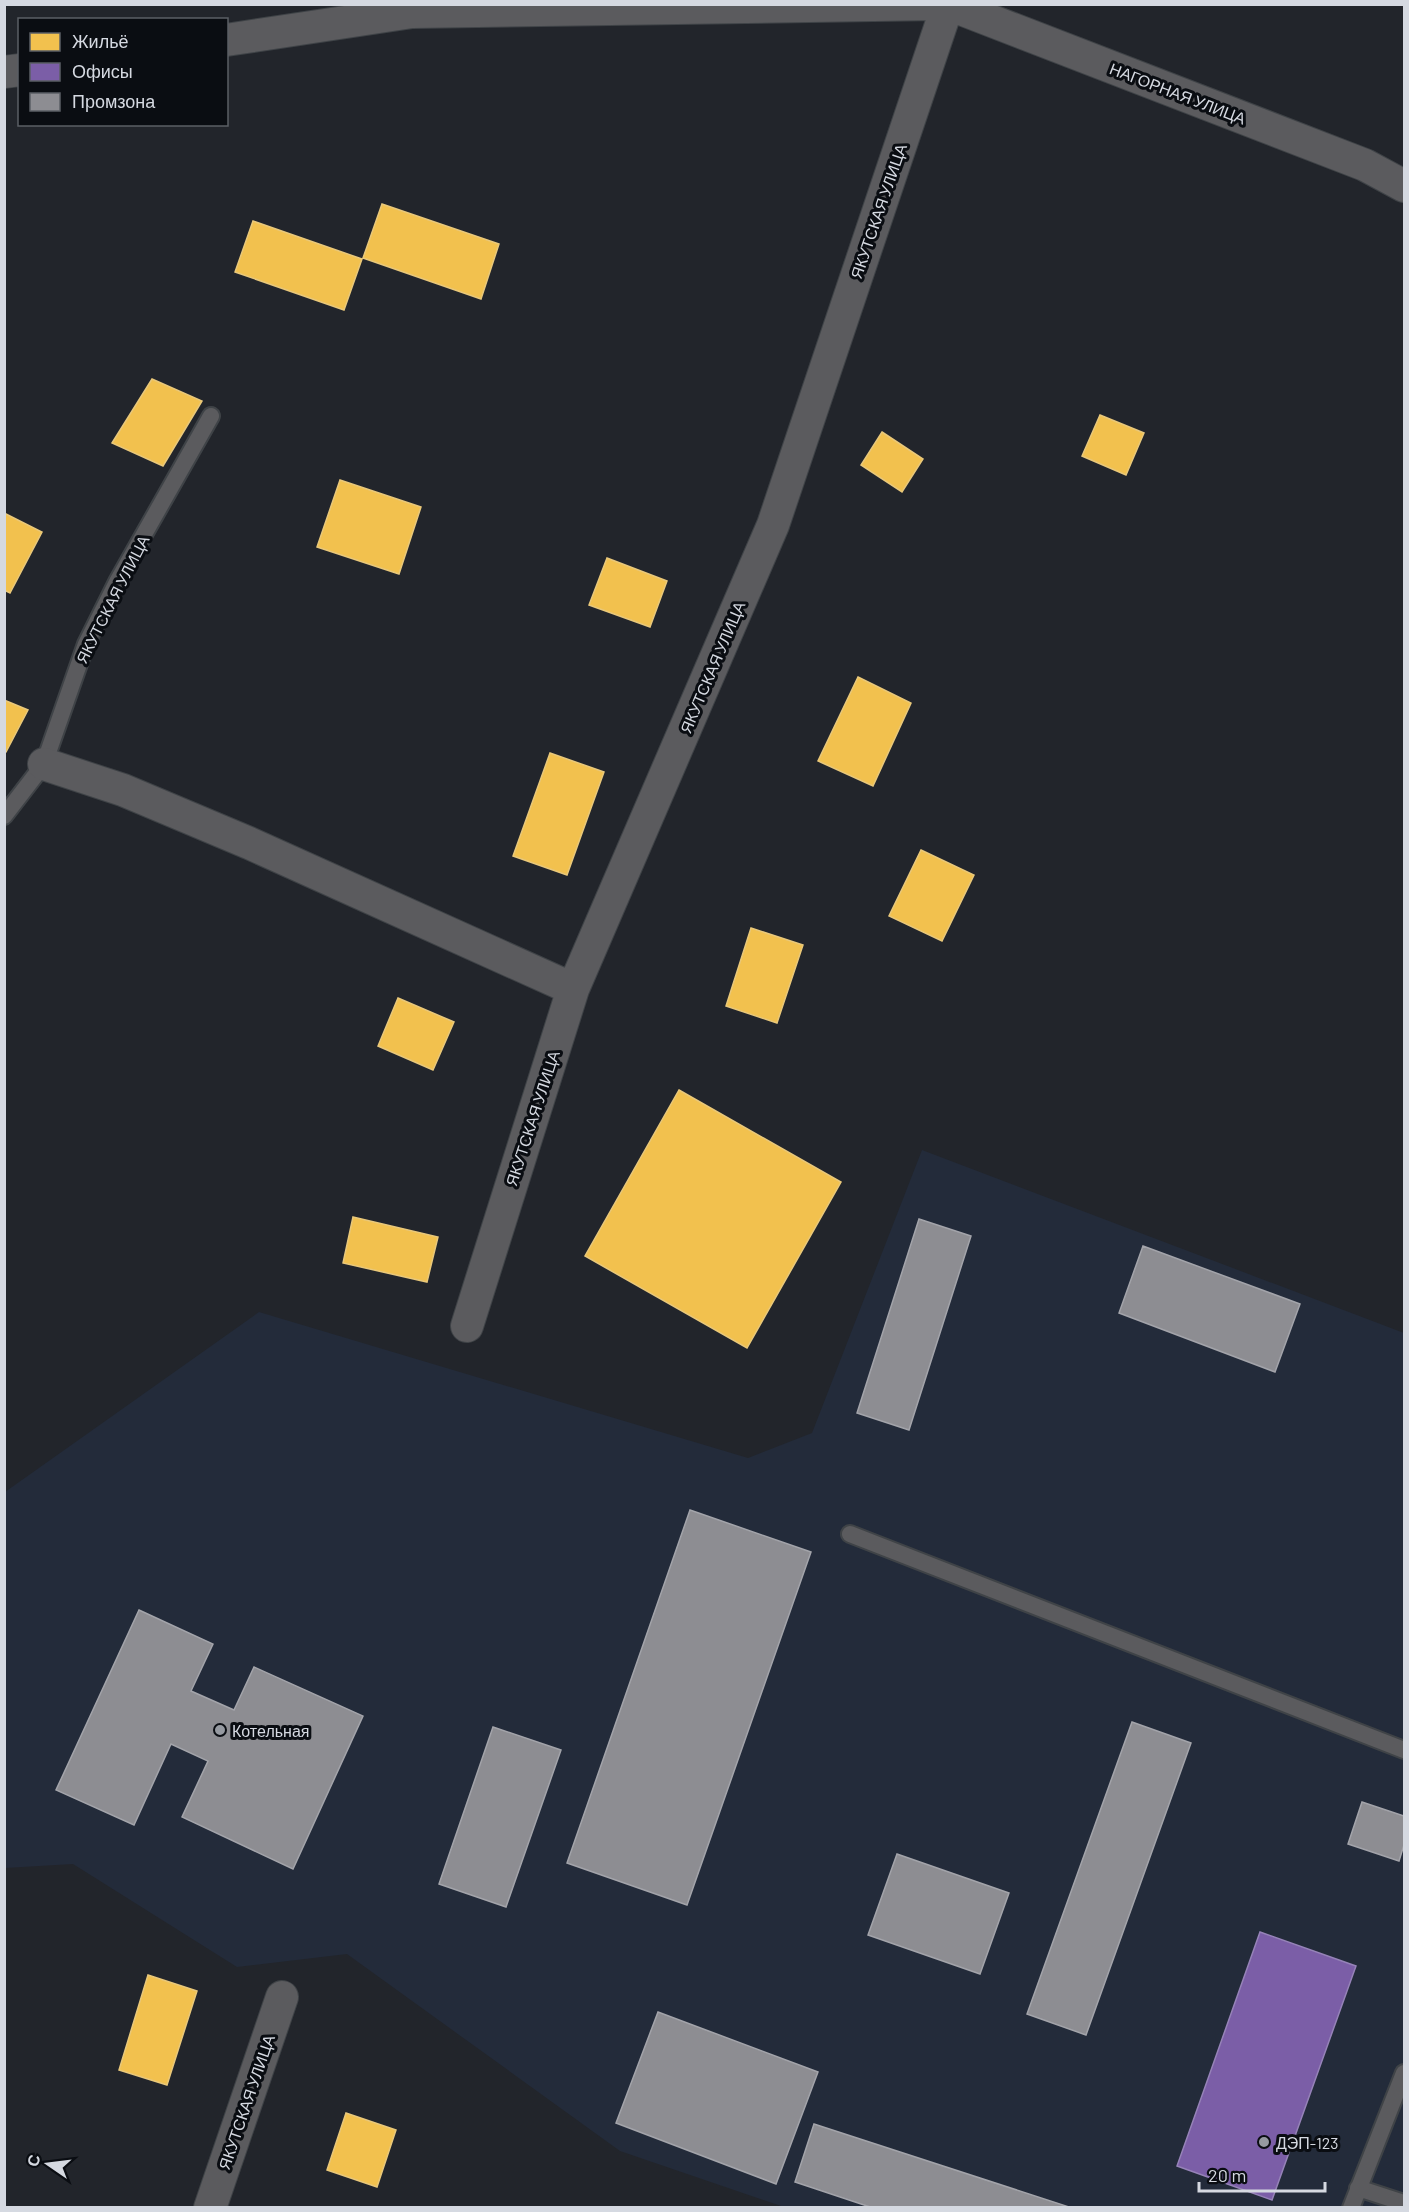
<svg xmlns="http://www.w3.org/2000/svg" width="1409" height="2212" font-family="Barlow,sans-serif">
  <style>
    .built { fill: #232b3a }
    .homes { fill: #f2c14e; stroke: #e9c87a; stroke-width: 1.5 }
    .offices { fill: #7b5ea7; stroke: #9683b8; stroke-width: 1.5 }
    .industry { fill: #8d8d92; stroke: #a3a4aa; stroke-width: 1.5 }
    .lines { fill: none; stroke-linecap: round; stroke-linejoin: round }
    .lane-casing { stroke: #3f4347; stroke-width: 20 }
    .street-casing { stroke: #3f4347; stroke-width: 34 }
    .lane { stroke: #5b5b5e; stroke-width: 16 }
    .street { stroke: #5b5b5e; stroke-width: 32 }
    .poi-dot { fill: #969aa1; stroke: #0a0d12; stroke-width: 2 }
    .labels { text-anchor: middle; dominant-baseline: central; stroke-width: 6; stroke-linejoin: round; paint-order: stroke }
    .street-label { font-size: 16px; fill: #d5d9e1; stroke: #0a0d12 }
    .poi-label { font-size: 16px; fill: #d5d9e1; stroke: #0a0d12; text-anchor: start }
  </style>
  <rect width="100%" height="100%" fill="#22252b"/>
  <path class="built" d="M922 1150 1404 1333V2207H784L620 2151 347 1954 237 1967 73 1864 5 1868V1492L259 1312 748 1458 812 1433Z"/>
  <path class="homes" d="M382 204 499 244 481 299 363 258Z
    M253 221 362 259 344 310 235 272Z
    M152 379 202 401 163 466 112 443Z
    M1100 415 1144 433 1126 475 1082 456Z
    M882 432 923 459 902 492 861 465Z
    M340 480 421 507 399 574 317 547Z
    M4 513 42 532 10 593 4 590Z
    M607 558 667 581 650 627 589 605Z
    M858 677 911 703 873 786 818 761Z
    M4 700 28 710 6 752H4Z
    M550 753 604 772 567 875 513 856Z
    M921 850 974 875 942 941 889 916Z
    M751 928 803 945 777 1023 726 1006Z
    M398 998 454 1022 433 1070 378 1046Z
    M679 1090 841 1182 747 1348 585 1256Z
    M353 1217 438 1237 427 1282 343 1263Z
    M148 1975 197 1991 167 2085 119 2070Z
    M346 2113 396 2130 377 2187 327 2170Z"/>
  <path class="offices" d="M1260 1932 1356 1966 1272 2200 1177 2166Z"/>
  <path class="industry" d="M919 1219 971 1236 909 1430 857 1413Z
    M1143 1246 1300 1304 1275 1372 1119 1313Z
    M690 1510 811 1552 687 1905 567 1863Z
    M139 1610 213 1644 191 1691 234 1710 254 1667 363 1716 293 1869 182 1817 208 1761 171 1744 134 1825 56 1790Z
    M1132 1722 1191 1743 1086 2035 1027 2014Z
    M493 1727 561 1750 506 1907 439 1884Z
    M1362 1802 1404 1816V1845L1399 1861 1348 1844Z
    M897 1854 1009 1893 980 1974 868 1935Z
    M658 2012 818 2072 776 2184 616 2123Z
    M814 2124 1069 2207V2208H873L795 2182Z"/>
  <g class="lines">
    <g class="lane-casing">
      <path id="lane" d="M4 816 44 764 86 644 117 582 211 416
        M850 1534 1404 1750
        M1358 2188 1404 2203
        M1351 2208 1404 2073"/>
    </g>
    <g class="street-casing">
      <path id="street" d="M948 4 1365 165 1404 186
        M226 40 412 12 938 4
        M4 72 20 70
        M44 764 123 790 249 843 573 989
        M467 1326 573 989 773 525 948 4
        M210 2208 282 1997"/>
    </g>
    <use href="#lane" class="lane"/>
    <use href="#street" class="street"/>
  </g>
  <g class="poi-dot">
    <circle cx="220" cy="1730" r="6"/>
    <circle cx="1264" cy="2142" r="6"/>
  </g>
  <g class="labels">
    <g class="street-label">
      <text transform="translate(1178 93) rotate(21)">НАГОРНАЯ УЛИЦА</text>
      <text transform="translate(878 211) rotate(-71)">ЯКУТСКАЯ УЛИЦА</text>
      <text transform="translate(112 599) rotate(-63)">ЯКУТСКАЯ УЛИЦА</text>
      <text transform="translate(712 667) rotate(-67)">ЯКУТСКАЯ УЛИЦА</text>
      <text transform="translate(532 1118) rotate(-72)">ЯКУТСКАЯ УЛИЦА</text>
      <text transform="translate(246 2102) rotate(-71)">ЯКУТСКАЯ УЛИЦА</text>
    </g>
    <g class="poi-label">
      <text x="232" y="1730">Котельная</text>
      <text x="1276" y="2142">ДЭП-123</text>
    </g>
  </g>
  <rect width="1409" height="2212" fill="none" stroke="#d5d9e1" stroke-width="12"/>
  <rect x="18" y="18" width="210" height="108" fill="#0a0d12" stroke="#5b5f65" stroke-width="1.5"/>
  <rect x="30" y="33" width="30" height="18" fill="#f2c14e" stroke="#5b5f65" stroke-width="1.5"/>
  <text x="72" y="48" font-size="18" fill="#d5d9e1">Жильё</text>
  <rect x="30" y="63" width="30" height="18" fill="#7b5ea7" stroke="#5b5f65" stroke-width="1.5"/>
  <text x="72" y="78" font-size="18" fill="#d5d9e1">Офисы</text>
  <rect x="30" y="93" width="30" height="18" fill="#8d8d92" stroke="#5b5f65" stroke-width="1.5"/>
  <text x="72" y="108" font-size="18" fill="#d5d9e1">Промзона</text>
  <g transform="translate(48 2164) rotate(284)" stroke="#0a0d12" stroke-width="4.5" paint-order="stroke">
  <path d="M0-4.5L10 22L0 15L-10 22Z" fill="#d5d9e1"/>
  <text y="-9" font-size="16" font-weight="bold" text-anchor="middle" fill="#d5d9e1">С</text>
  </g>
  <path d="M1199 2182v9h126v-9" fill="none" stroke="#d5d9e1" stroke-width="3"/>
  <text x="1208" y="2182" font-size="18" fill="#d5d9e1" stroke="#0a0d12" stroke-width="4.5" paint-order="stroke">20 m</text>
</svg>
